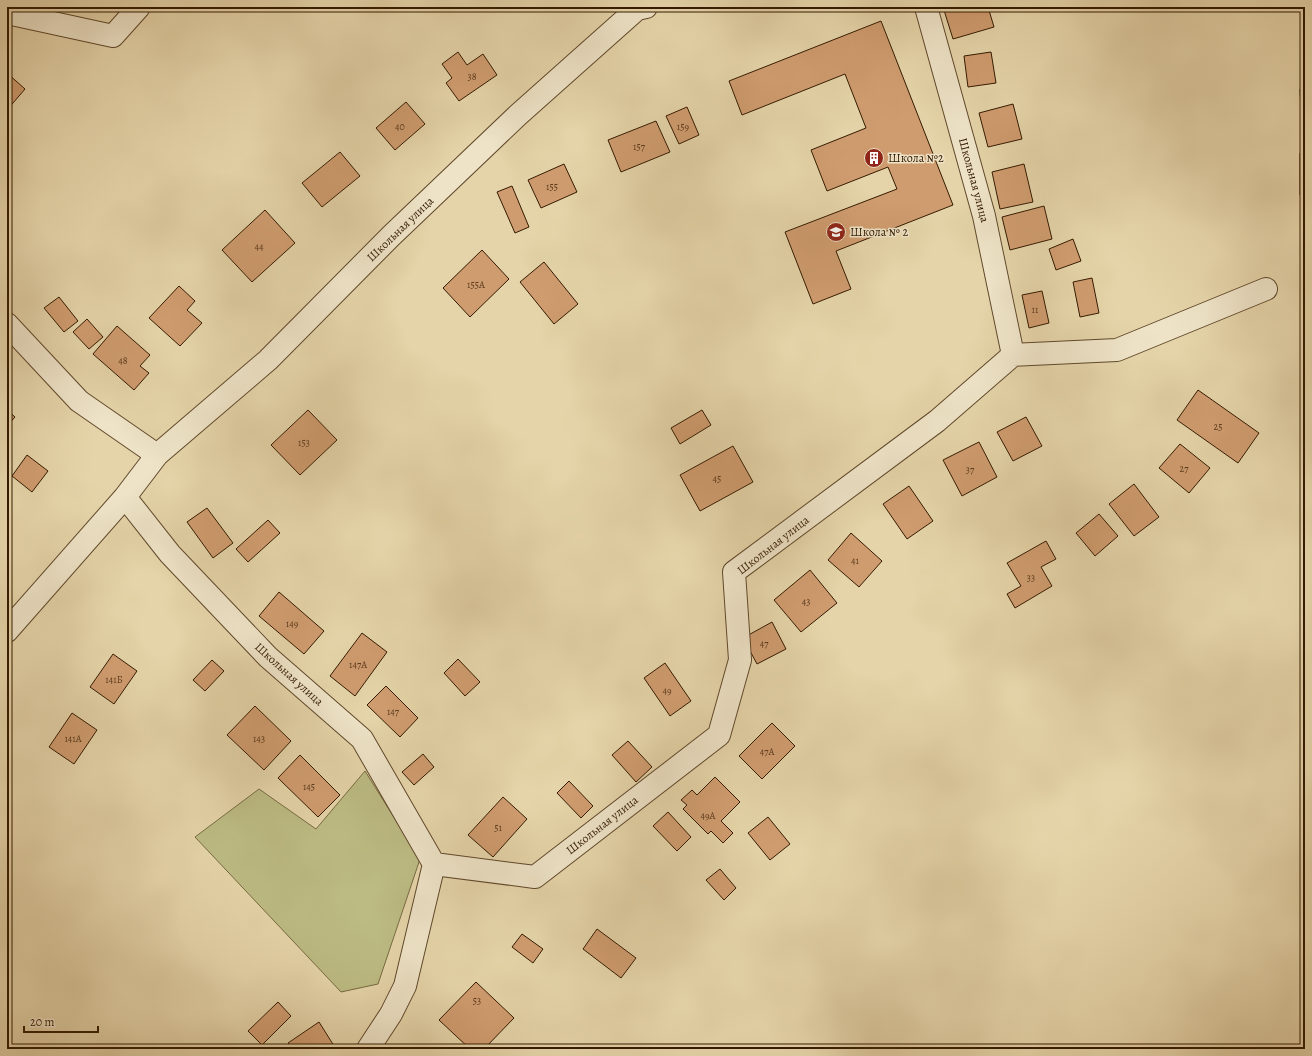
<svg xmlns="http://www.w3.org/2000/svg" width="1312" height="1056" font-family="Alegreya,serif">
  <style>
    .green { fill: #bcbb83; stroke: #786a42 }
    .building { fill: #cf9c6f; stroke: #341a01 }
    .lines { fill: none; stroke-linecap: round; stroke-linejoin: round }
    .minor-casing { stroke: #60482b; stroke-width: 24 }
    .minor { stroke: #eee3c7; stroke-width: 22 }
    .labels { text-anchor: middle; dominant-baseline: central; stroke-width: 3; stroke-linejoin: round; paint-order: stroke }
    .number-label { font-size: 10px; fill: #5b3a1c }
    .poi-label { font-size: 12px; fill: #341a01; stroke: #eee3c7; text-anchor: start }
    .street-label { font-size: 12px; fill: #341a01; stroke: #eee3c7 }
  </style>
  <rect width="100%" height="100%" fill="#e5d4a9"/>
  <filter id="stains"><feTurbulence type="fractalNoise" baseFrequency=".005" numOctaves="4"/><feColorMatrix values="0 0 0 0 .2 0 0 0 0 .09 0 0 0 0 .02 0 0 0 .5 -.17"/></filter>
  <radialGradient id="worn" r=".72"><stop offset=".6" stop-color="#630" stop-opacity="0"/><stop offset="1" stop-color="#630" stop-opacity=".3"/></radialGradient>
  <path class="green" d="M365 771 420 859 378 984 341 992 195 837 259 789 316 829Z"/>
  <path class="building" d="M943 7H988L994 27 953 39Z
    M881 21 953 205 836 251 851 289 813 304 785 232 897 189 888 167 827 191 811 150 866 128 845 74 742 115 729 81Z
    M458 52 467 65 483 54 497 75 459 101 446 83 452 78 442 64Z
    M991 52 996 83 968 87 964 56Z
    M7 73 25 89 7 110Z
    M1300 89H1305V133H1302Z
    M406 102 425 124 395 150 376 128Z
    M1013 104 1022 139 988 147 979 113Z
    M687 107 699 135 679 144 666 116Z
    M656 121 670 152 621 172 608 140Z
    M340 152 360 176 322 207 302 183Z
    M1300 153H1305V195H1300Z
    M564 164 577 192 541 208 528 180Z
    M1024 164 1033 202 1000 209 992 172Z
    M512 186 529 227 515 233 497 192Z
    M1044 206 1052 239 1010 250 1002 217Z
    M265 210 295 243 252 282 222 250Z
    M1073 239 1081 261 1056 270 1049 249Z
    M482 250 509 279 470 317 443 288Z
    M544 262 578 304 554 324 520 282Z
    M1092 278 1099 313 1080 317 1073 282Z
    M179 286 195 301 187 310 202 323 180 346 149 318Z
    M1042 291 1049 323 1029 328 1022 295Z
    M59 297 78 321 64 332 44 308Z
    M87 319 103 337 89 349 73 332Z
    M117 326 150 355 140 366 149 373 134 390 93 354Z
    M1198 390 1259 433 1238 463 1177 420Z
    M7 410 15 417 7 426Z
    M308 410 337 440 300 475 271 445Z
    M702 410 711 425 680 444 671 428Z
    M1026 417 1042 446 1013 461 997 432Z
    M979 442 997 477 962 496 943 460Z
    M1180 444 1210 468 1189 493 1159 468Z
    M733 446 753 482 700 511 680 475Z
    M27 455 48 471 32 492 12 476Z
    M1134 484 1159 517 1134 536 1109 504Z
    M909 486 933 521 907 539 883 504Z
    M207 508 233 543 213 558 187 522Z
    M1099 514 1118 536 1095 556 1076 533Z
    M268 520 280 533 248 562 236 549Z
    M851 533 882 561 859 587 828 560Z
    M1046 541 1056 559 1041 567 1052 586 1015 608 1007 594 1021 586 1007 563Z
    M810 570 837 603 801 632 774 600Z
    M279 592 324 631 304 654 259 616Z
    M772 622 786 649 757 664 743 638Z
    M362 633 387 652 355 696 330 676Z
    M113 654 137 671 114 704 90 687Z
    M458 659 480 682 465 696 444 673Z
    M212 660 224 671 205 691 193 680Z
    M665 663 691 701 670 716 644 678Z
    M386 686 418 718 400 737 367 705Z
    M255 706 291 741 264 770 227 735Z
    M72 713 97 730 74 764 49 747Z
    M772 723 795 746 762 779 739 756Z
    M628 741 652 767 636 782 612 755Z
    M423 754 434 767 414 785 402 772Z
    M300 755 340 795 318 817 278 778Z
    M715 777 740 802 721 821 733 833 723 843 711 831 708 834 683 809 687 805 681 800 692 790 697 795Z
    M569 781 593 806 581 818 557 793Z
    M503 797 527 819 493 857 468 835Z
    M668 812 691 837 677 851 653 826Z
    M768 817 790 844 770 860 748 833Z
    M720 869 736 888 724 900 706 880Z
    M597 929 636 958 621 978 583 949Z
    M522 934 543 949 533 963 512 947Z
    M476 982 514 1018 484 1049H470L439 1020Z
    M278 1002 291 1016 262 1045 248 1031Z
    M319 1022 336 1049H292L288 1043Z"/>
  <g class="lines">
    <g class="minor-casing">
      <path id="minor" d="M926 7 984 216 1013 355
        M7 13 113 36 139 7
        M7 324 79 401 157 455
        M125 497 170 554 268 657 362 739 434 864
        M7 631 125 497 157 455 268 360 391 236 518 115 637 9 646 7
        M368 1049 391 1014 405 986 434 864 535 877 719 735 740 660 734 572 937 421 1013 355 1117 350 1266 289"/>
    </g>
    <use href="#minor" class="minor"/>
  </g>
  <defs>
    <g id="building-disc" transform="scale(1)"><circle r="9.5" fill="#8f2418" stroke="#eee3c7"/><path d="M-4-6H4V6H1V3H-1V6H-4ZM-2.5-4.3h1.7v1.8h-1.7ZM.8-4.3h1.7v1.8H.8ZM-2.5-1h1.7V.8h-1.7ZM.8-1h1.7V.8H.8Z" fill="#fff"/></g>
    <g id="school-disc" transform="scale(1)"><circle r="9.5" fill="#8f2418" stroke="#eee3c7"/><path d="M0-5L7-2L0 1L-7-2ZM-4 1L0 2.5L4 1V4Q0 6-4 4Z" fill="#fff"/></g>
  </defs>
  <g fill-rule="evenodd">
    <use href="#building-disc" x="874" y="158"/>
    <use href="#school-disc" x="836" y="232"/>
  </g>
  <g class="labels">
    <g class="number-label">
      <text x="472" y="76">38</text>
      <text x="400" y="126">40</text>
      <text x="683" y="126">159</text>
      <text x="639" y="146">157</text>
      <text x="552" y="186">155</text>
      <text x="259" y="246">44</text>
      <text x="476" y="284">155А</text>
      <text x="1035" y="309">11</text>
      <text x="123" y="360">48</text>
      <text x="1218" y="426">25</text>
      <text x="304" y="442">153</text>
      <text x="1184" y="468">27</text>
      <text x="970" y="469">37</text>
      <text x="717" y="478">45</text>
      <text x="855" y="560">41</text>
      <text x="1031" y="577">33</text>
      <text x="806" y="601">43</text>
      <text x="292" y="623">149</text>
      <text x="764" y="643">47</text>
      <text x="358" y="664">147А</text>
      <text x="114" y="679">141Б</text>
      <text x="667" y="690">49</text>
      <text x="393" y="711">147</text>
      <text x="73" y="738">141А</text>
      <text x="259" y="738">143</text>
      <text x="767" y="751">47А</text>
      <text x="309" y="786">145</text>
      <text x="708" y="815">49А</text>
      <text x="498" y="827">51</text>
      <text x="477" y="1000">53</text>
    </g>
    <g class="poi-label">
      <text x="888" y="158">Школа №2</text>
      <text x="850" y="232">Школа № 2</text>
    </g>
    <g class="street-label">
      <text transform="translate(974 180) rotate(75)">Школьная улица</text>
      <text transform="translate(400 229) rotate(-44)">Школьная улица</text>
      <text transform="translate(773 545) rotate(-38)">Школьная улица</text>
      <text transform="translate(289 674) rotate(42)">Школьная улица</text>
      <text transform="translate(602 825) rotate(-38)">Школьная улица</text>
    </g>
  </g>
  <rect width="1312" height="1056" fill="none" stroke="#e5d4a9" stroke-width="24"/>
  <rect x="8" y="8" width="1296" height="1040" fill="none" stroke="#341a01" stroke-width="2"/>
  <rect x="12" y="12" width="1288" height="1032" fill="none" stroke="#341a01"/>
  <path d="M24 1026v6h74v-6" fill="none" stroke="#341a01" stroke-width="2"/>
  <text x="30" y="1026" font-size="12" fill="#341a01" stroke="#eee3c7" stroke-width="3" paint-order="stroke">20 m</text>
  <rect width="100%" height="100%" filter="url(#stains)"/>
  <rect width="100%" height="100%" fill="url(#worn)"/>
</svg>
